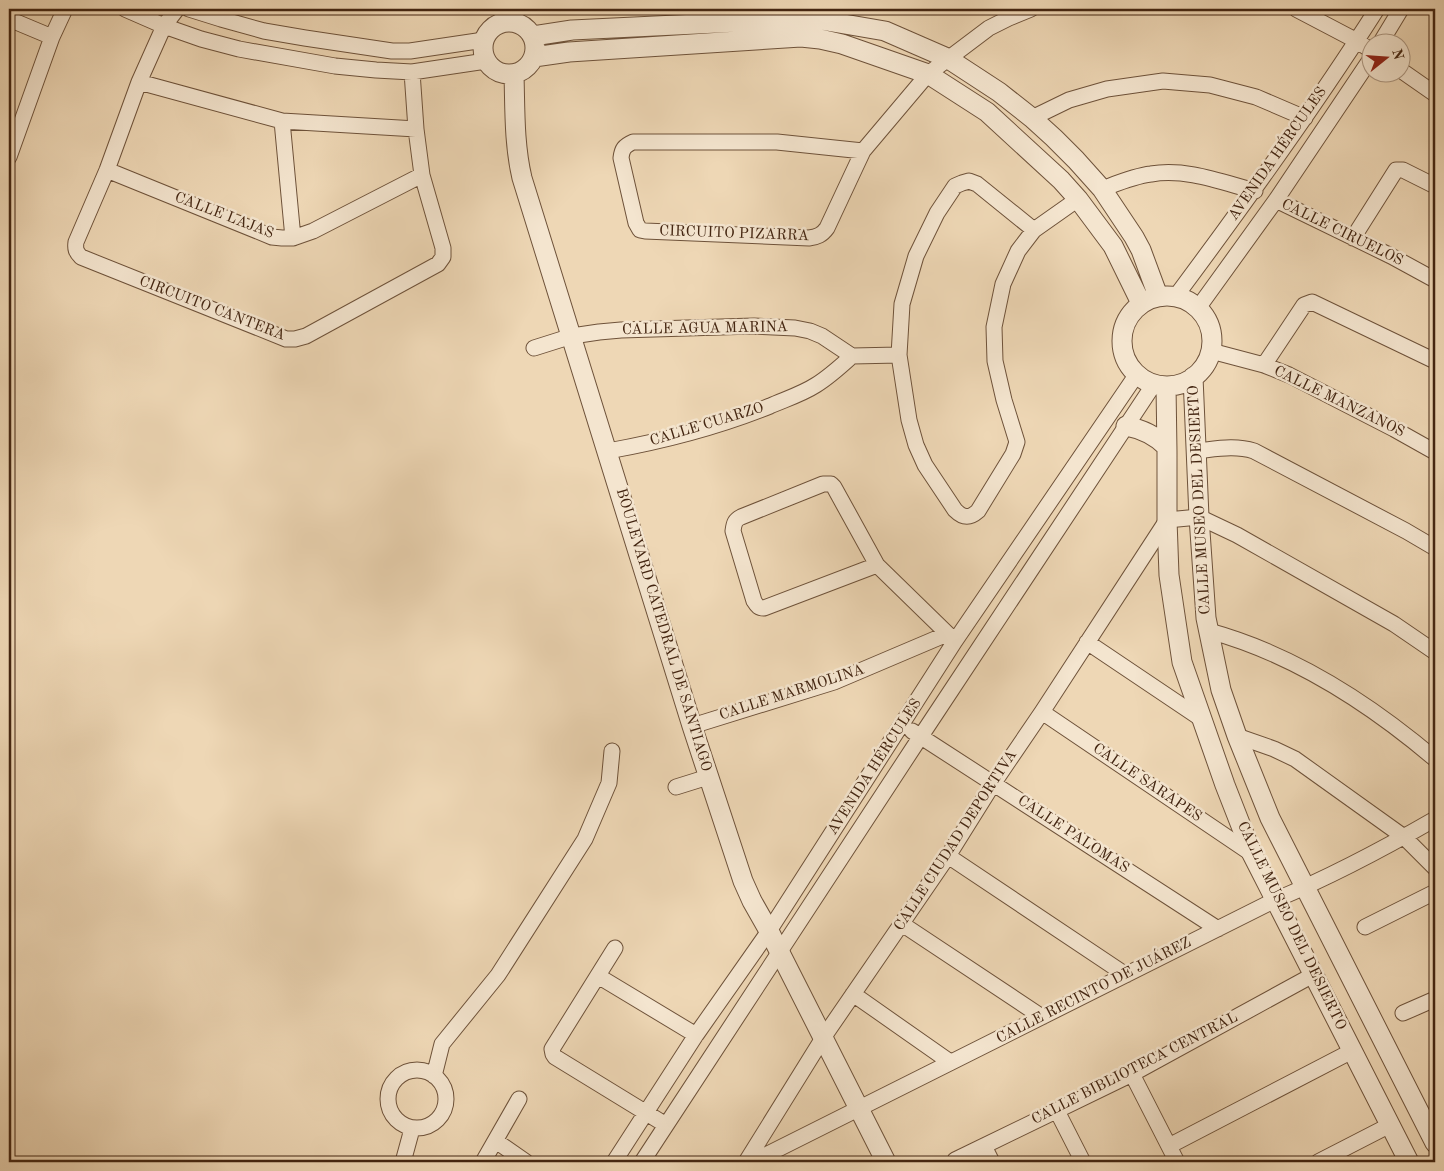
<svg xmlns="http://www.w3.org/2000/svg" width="1444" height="1171" font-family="'Old Standard TT',serif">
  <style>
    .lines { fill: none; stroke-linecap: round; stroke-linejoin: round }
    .minor-casing { stroke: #6e523a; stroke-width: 17 }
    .tertiary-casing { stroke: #6e523a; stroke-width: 21 }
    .minor { stroke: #f4e5cf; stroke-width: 15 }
    .tertiary { stroke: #f4e5cf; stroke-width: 19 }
    .labels { text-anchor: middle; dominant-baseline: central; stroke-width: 5; stroke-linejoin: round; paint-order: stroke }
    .street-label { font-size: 15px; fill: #432511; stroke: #f4e5cf }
  </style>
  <rect width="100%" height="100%" fill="#eed7b5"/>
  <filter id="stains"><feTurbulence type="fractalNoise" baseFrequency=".004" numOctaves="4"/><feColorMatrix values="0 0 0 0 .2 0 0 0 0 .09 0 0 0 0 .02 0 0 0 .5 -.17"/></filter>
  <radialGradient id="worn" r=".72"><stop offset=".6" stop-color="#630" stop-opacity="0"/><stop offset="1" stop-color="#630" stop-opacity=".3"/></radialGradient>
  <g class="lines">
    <g class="minor-casing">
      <path id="minor" d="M125 9 164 26 201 39 239 49 335 66 376 70 412 72 486 61
        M177 9 164 26 139 82 107 170 76 242C75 249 76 252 81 257L286 339H295L306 336 438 264 443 257V248L422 175 416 129 412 72
        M189 9 221 19 264 31 305 38 392 51H410L484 40
        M510 9V22
        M1296 9 1357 41 1372 51
        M9 19 52 37
        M1381 42 1401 9
        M1402 71 1435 94
        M139 82 282 121 416 129
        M1032 118 1069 100 1107 89 1163 81 1210 85 1256 97 1305 118
        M282 121 293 238
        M863 151 777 142H633C624 146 622 149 621 158L636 223 640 230 645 231 809 238C817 237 822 235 827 228L863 151 928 74 989 28 1009 18 1031 9
        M9 157 52 37 65 9
        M107 170 272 237 282 238H293L313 231 422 175
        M1102 189C1118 183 1134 176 1151 174 1186 168 1221 182 1255 191
        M1276 200 1391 256 1435 280
        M1034 230 977 184 969 181 962 183 955 186 937 213 916 256 902 304 899 355 909 420 916 445 925 465 955 510C963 518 969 519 978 511L1013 454 1017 442 1004 400 995 361 994 327 1003 284 1018 251 1034 230 1078 199
        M1353 238 1396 170H1403L1435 186
        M1176 296C1246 202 1314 108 1377 9
        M1198 308 1276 200 1372 57
        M534 348 572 336 599 332 621 330 754 326 795 328 810 331 822 336 852 356 899 355
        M1211 351 1264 365 1289 375 1394 429 1435 452
        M1264 365 1304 305 1312 302 1435 361
        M608 451C664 441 718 427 770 406 786 399 802 394 816 385 829 377 840 367 852 356
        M1196 451C1216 449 1235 445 1254 451L1406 531 1435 548
        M877 565 764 608C759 608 757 606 754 601L733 531C734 523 735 520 741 517L823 484H831L834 487 877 565 955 641
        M1209 631C1293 654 1369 703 1435 759
        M1087 642 1203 720
        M1042 712 1252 854
        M692 726 834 682 947 634
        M912 731 1218 929
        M1237 736 1274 749 1295 759 1404 837 1435 868
        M676 787 708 777
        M948 856 1126 975
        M902 924 1042 1017
        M1365 927 1435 892
        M615 948 552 1049 553 1054 555 1057 666 1125
        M598 976 696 1035
        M853 994 950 1062
        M1403 1013 1435 999
        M388 1099a29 29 0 1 1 58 0a29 29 0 1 1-58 0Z
        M1132 1074 1177 1162
        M434 1076 442 1044 498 975 585 839 609 783 612 751
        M1057 1111 1083 1162
        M496 1141 526 1162
        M984 1146 992 1162
        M1169 1146 1352 1051
        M955 1160 1132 1074 1313 975
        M403 1162 412 1129
        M483 1162 519 1099
        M614 1162 696 1035 769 931 955 641 1137 374
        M642 1162 921 736 1154 384
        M746 1162 823 1038 948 856 993 784 1042 712 1167 520 1199 517 1237 535 1394 624 1435 652
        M752 1162 1275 900C1330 877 1383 849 1435 819
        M1318 1162 1390 1125"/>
    </g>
    <g class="tertiary-casing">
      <path id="tertiary" d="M483 48a26 26 0 1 1 52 0a26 26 0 1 1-52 0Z
        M533 36 572 30 803 19 821 20 885 31 947 58 999 92 1032 118 1054 138 1076 160 1102 189 1134 237 1141 250 1158 296
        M534 57 569 52 801 37 820 39 842 44 928 74 987 112 1061 180 1078 199 1113 246 1141 303
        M514 74C515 109 514 144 522 178L692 726 743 881 752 901 769 931 886 1162
        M1122 341a45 45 0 1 1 90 0a45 45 0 1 1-90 0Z
        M1193 377 1199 517 1206 618 1221 690 1237 736 1270 818 1435 1143
        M1166 386 1167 452V520L1169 575 1182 662 1225 785 1252 854 1409 1162
        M1126 426C1142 429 1155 435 1167 447"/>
    </g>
    <use href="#minor" class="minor"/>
    <use href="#tertiary" class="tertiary"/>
  </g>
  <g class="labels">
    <g class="street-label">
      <text transform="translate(1278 154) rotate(-55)">AVENIDA HÉRCULES</text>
      <text transform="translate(224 216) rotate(21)">CALLE LAJAS</text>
      <text transform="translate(1342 233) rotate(26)">CALLE CIRUELOS</text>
      <text transform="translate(734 234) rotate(2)">CIRCUITO PIZARRA</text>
      <text transform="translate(212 309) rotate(21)">CIRCUITO CANTERA</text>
      <text transform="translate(705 329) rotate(-1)">CALLE AGUA MARINA</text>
      <text transform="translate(1339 402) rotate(26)">CALLE MANZANOS</text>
      <text transform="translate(707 425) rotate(-17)">CALLE CUARZO</text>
      <text transform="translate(1200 500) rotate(-93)">CALLE MUSEO DEL DESIERTO</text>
      <text transform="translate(663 630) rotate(73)">BOULEVARD CATEDRAL DE SANTIAGO</text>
      <text transform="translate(792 693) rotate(-18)">CALLE MARMOLINA</text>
      <text transform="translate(875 767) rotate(-57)">AVENIDA HÉRCULES</text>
      <text transform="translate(1147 783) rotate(34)">CALLE SARAPES</text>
      <text transform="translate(1073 835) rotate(33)">CALLE PALOMAS</text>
      <text transform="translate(956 841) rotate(-57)">CALLE CIUDAD DEPORTIVA</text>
      <text transform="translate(1291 926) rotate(64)">CALLE MUSEO DEL DESIERTO</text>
      <text transform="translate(1094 991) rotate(-27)">CALLE RECINTO DE JUÁREZ</text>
      <text transform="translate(1135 1069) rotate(-27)">CALLE BIBLIOTECA CENTRAL</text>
    </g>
  </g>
  <rect width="1444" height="1171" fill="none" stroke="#eed7b5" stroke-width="30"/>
  <rect x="10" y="10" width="1424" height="1151" fill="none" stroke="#432511" stroke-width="2.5"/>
  <rect x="15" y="15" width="1414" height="1141" fill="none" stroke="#432511"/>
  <g transform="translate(1386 58) rotate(73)"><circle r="24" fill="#f4e5cf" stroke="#ad9883"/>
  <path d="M0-4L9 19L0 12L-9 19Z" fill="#8f2418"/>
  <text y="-8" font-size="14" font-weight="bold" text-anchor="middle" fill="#432511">N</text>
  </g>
  <rect width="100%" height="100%" filter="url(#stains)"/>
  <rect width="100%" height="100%" fill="url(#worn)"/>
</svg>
